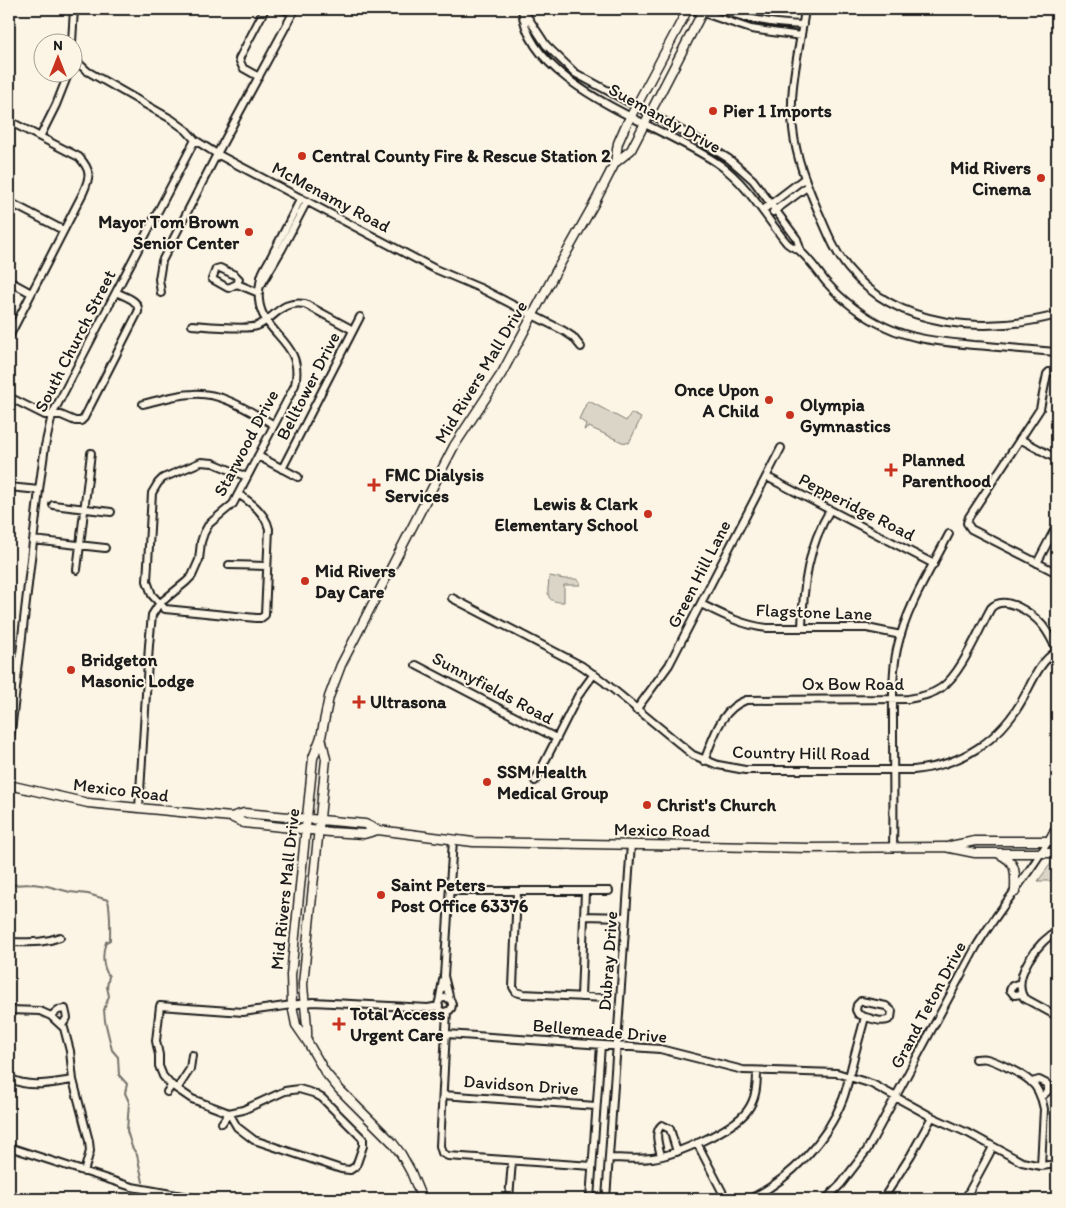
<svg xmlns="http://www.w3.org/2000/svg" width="1066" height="1208" font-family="Itim,sans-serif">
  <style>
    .green { fill: #dbd5c8; stroke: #7c7872 }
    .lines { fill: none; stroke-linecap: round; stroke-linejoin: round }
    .stream { stroke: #75726c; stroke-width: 2 }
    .minor-casing { stroke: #1c1c1c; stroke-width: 10 }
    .major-casing { stroke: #1c1c1c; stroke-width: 11 }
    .minor { stroke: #fcf5e5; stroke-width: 6 }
    .major { stroke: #fcf5e5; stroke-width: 8 }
    .poi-dot { fill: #c8321e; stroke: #fcf5e5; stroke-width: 2 }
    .labels { text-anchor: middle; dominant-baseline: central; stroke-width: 4; stroke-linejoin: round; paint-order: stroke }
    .poi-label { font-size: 18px; font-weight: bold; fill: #1c1c1c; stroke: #fcf5e5; text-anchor: start }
    .street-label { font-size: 18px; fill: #1c1c1c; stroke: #fcf5e5 }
  </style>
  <rect width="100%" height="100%" fill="#fcf5e5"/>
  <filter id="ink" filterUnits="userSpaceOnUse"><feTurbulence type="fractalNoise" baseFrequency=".02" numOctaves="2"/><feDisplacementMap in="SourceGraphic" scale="10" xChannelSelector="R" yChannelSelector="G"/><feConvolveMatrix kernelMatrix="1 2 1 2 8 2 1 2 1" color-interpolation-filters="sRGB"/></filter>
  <g filter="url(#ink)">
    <path class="green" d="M589 401 626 421 631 413 641 418 629 443 622 442 589 427 584 430 586 424 579 419 587 402Z
      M550 576 564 579H576L580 582V585H564V602C553 602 547 601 548 588 549 584 548 580 550 576Z
      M1057 860V881H1038L1052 862Z"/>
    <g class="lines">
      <path class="stream" d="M9 885 33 884 47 886 70 892 88 894 108 900C111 913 110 927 110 940L106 942C102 953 102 967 109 976L107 987 109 996 104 1010 105 1021 112 1050 118 1057 119 1075 127 1084 125 1093 129 1102 127 1131 132 1147 137 1155 143 1182
        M147 1196 148 1199"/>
      <g class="minor-casing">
        <path id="minor" d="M522 9C528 88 663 124 720 165 748 185 764 215 786 242 790 247 797 248 801 252 811 261 818 272 826 282 843 301 862 316 886 327 913 340 944 342 974 345 1002 347 1030 350 1057 352
          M692 9 751 29 801 36
          M718 9C746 19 773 24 803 25
          M805 9C800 49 788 88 793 129 796 158 807 185 818 211 827 231 834 251 848 268 898 329 986 334 1057 315
          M523 10 546 45 575 73 697 139 729 159 743 171 753 180 797 239 801 252
          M72 42 74 9
          M72 50 74 59 72 64
          M74 59 87 71 171 119 186 130 195 140 217 154 435 269 480 288 564 331 573 337 581 347
          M259 77 243 68 239 59 265 9
          M9 121 79 157C92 171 90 177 83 193L9 337
          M40 137 56 105 69 72
          M9 202 63 230
          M763 210 805 178
          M773 212 808 186
          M220 268 235 275 239 279 237 284 228 288 212 279 216 269Z
          M9 281 31 293
          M237 284 259 293
          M261 285 282 249 307 201
          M161 293 159 279 162 261 217 154 293 13 282 9
          M192 325C206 326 246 330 257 326 276 318 280 300 305 304L353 330
          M1057 371 1049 372 1047 374 1040 409 969 517 967 523 971 529 1057 573
          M9 397 45 415H61L75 421H81L84 418 138 312C140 300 125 297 116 292
          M143 404C160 400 177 394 193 394 222 392 249 411 273 424
          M1020 439 1057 459
          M258 456 298 477
          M282 469 360 317
          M767 477 934 564
          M9 487 39 490
          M238 494C251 502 266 514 269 529L265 615 261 618H256L165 609 152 595 147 581 152 493 158 483 163 478 201 462 213 463 247 477
          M53 505 111 512
          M33 540 105 548
          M1037 563 1057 525
          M229 565 267 566
          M77 570 91 453
          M452 598 582 666 603 681 693 755 718 765 745 770H914C962 765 1001 740 1024 697 1033 680 1040 661 1057 651
          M701 604C723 615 742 625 767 628H867L901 635
          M802 628C803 585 808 547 830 510
          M416 665 556 738
          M636 710 669 665 781 448
          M9 749 39 490 45 446 52 415 195 140
          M704 761C714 737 720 710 746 700L908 699C919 697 931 695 941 688 962 673 978 631 991 608 1005 593 1033 614 1043 626 1049 634 1053 642 1057 651
          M535 781 578 696 594 674
          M139 808 149 645 152 615 159 604 186 582 192 576 199 560 201 542 204 533 209 524 233 504 295 385C305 341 262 335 259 300 258 293 260 284 261 277 263 269 270 260 273 253 283 234 292 216 301 198
          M893 848C894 807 893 766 893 725 893 700 892 673 897 649 906 608 930 571 949 534
          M450 891H609
          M517 891 513 987 516 992 523 994 606 998
          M584 916 626 917
          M1057 932C1038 940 1011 978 1024 998L1057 1016
          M9 942C28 942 42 944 60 937
          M1020 983 1012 986 1010 990 1014 995 1022 994
          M581 997 585 891
          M438 1005a7 7 0 1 1 14 0a7 7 0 1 1-14 0Z
          M450 1000 444 976 453 840
          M439 1002 443 980
          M9 1010 40 1011 51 1016 64 1028 70 1051 73 1080 89 1141 90 1151 84 1172
          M447 1011 440 1146 442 1153 448 1156 592 1166
          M51 1016 58 1010 65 1009 67 1018 62 1025
          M447 1034 660 1049 743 1070 837 1073 872 1084 932 1117 970 1134 1022 1162 1041 1166 1057 1164
          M975 1059C979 1059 983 1058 987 1059 998 1062 1022 1074 1030 1081 1038 1087 1042 1099 1044 1109L1041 1166
          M9 1078C30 1089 51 1083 73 1080
          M1032 1082 1039 1080 1047 1084V1092L1041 1097
          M177 1089 190 1069 192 1055
          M167 1092 172 1085
          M443 1095 596 1106
          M222 1123 229 1113 243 1110 285 1091 299 1089 313 1093 322 1098 363 1139V1146L356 1166 350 1170 341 1169 254 1140 237 1127 229 1113 192 1099 170 1084 163 1076 159 1066V1055L156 1041 160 1006 243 1012 313 1002 428 1008 439 1006
          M697 1143 726 1199
          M9 1147 132 1187 199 1199
          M661 1156C659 1146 653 1132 662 1125L670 1129 677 1152
          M610 1158C624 1158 638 1160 652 1158 676 1155 733 1130 747 1111 756 1099 757 1086 757 1071
          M590 1197 607 1198
          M509 1199 512 1161
          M590 1199 601 1045
          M606 1199 631 844
          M750 1199C790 1179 827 1141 843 1099 847 1088 849 1077 852 1065 856 1049 861 1033 865 1017 874 1019 884 1024 891 1018L892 1011 886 1006 861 1001 857 1005 856 1010 858 1014 865 1017
          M826 1199 841 1184 867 1150 976 947C1001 905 1035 869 1057 825
          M883 1199 911 1155 932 1117
          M965 1199 993 1147"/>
      </g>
      <g class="major-casing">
        <path id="major" d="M615 163 631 150 704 9
          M9 785 88 803 231 817 244 813 365 824 378 830 473 842 808 848 945 847 975 853H1057
          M231 817 244 823 330 832 364 834 378 830
          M950 846 975 841H1057
          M999 854C1018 863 1015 873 1015 892
          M307 1041C308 1022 304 1003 303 984L326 759 321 737
          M422 1199 411 1172 401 1154 392 1142 339 1089 325 1072 307 1041 296 1025 292 1005 291 975 313 758 321 737 329 697 341 665 454 446 502 373 554 275 595 202 615 163 618 143 625 127 688 9"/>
      </g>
      <use href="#minor" class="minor"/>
      <use href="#major" class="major"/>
    </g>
  </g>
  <g class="poi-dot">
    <circle cx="713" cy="111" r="5"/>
    <circle cx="302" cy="156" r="5"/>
    <circle cx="1041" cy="178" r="5"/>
    <circle cx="249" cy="232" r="5"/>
    <circle cx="769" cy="400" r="5"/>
    <circle cx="790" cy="415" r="5"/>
    <path d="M888.5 462.5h5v5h5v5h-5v5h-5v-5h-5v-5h5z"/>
    <path d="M371.5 477.5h5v5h5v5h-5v5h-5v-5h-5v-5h5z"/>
    <circle cx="648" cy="514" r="5"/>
    <circle cx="305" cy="581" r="5"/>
    <circle cx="71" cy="670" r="5"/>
    <path d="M356.5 694.5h5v5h5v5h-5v5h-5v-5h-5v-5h5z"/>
    <circle cx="487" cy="782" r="5"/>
    <circle cx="647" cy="805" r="5"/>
    <circle cx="381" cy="895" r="5"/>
    <path d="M336.5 1016.5h5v5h5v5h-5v5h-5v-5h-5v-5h5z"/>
  </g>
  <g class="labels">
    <g class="poi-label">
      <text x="723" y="111">Pier 1 Imports</text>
      <text x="312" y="156">Central County Fire &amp; Rescue Station 2</text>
      <text x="1031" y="168" text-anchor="end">Mid Rivers<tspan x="1031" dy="21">Cinema</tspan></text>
      <text x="239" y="222" text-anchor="end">Mayor Tom Brown<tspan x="239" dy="21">Senior Center</tspan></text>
      <text x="759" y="390" text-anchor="end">Once Upon<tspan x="759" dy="21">A Child</tspan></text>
      <text x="800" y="405">Olympia<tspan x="800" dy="21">Gymnastics</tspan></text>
      <text x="902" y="460">Planned<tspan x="902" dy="21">Parenthood</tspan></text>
      <text x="385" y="475">FMC Dialysis<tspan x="385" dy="21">Services</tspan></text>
      <text x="638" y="504" text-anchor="end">Lewis &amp; Clark<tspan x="638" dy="21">Elementary School</tspan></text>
      <text x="315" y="571">Mid Rivers<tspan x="315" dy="21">Day Care</tspan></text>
      <text x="81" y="660">Bridgeton<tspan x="81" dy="21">Masonic Lodge</tspan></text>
      <text x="370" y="702">Ultrasona</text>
      <text x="497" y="772">SSM Health<tspan x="497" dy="21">Medical Group</tspan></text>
      <text x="657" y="805">Christ's Church</text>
      <text x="391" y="885">Saint Peters<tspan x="391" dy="21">Post Office 63376</tspan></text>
      <text x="350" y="1014">Total Access<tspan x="350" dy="21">Urgent Care</tspan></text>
    </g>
    <g class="street-label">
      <text transform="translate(665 118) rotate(29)">Suemandy Drive</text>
      <text transform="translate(331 197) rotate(28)">McMenamy Road</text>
      <text transform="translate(75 341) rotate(-63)">South Church Street</text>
      <text transform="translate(481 372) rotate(-59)">Mid Rivers Mall Drive</text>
      <text transform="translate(308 386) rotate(-63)">Belltower Drive</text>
      <text transform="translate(246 443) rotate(-62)">Starwood Drive</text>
      <text transform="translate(857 507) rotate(27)">Pepperidge Road</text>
      <text transform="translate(699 574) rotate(-63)">Green Hill Lane</text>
      <text transform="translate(814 612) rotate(2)">Flagstone Lane</text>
      <text x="853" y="684">Ox Bow Road</text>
      <text transform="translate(493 688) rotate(28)">Sunnyfields Road</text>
      <text transform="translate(801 753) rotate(1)">Country Hill Road</text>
      <text transform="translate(121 790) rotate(7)">Mexico Road</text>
      <text transform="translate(662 830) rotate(1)">Mexico Road</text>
      <text transform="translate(285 889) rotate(-84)">Mid Rivers Mall Drive</text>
      <text transform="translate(608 961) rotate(-86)">Dubray Drive</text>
      <text transform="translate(928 1005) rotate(-62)">Grand Teton Drive</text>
      <text transform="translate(600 1031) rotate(5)">Bellemeade Drive</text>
      <text transform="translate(521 1085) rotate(4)">Davidson Drive</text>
    </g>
  </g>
  <rect width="1066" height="1208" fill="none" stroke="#fcf5e5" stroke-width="30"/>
  <rect x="15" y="15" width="1036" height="1178" fill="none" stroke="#1c1c1c" stroke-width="2" filter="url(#ink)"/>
  <g transform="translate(58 58)"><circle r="24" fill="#fcf5e5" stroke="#a29e95"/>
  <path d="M0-4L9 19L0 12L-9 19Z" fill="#c8321e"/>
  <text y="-8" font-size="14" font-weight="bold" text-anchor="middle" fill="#1c1c1c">N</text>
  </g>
</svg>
